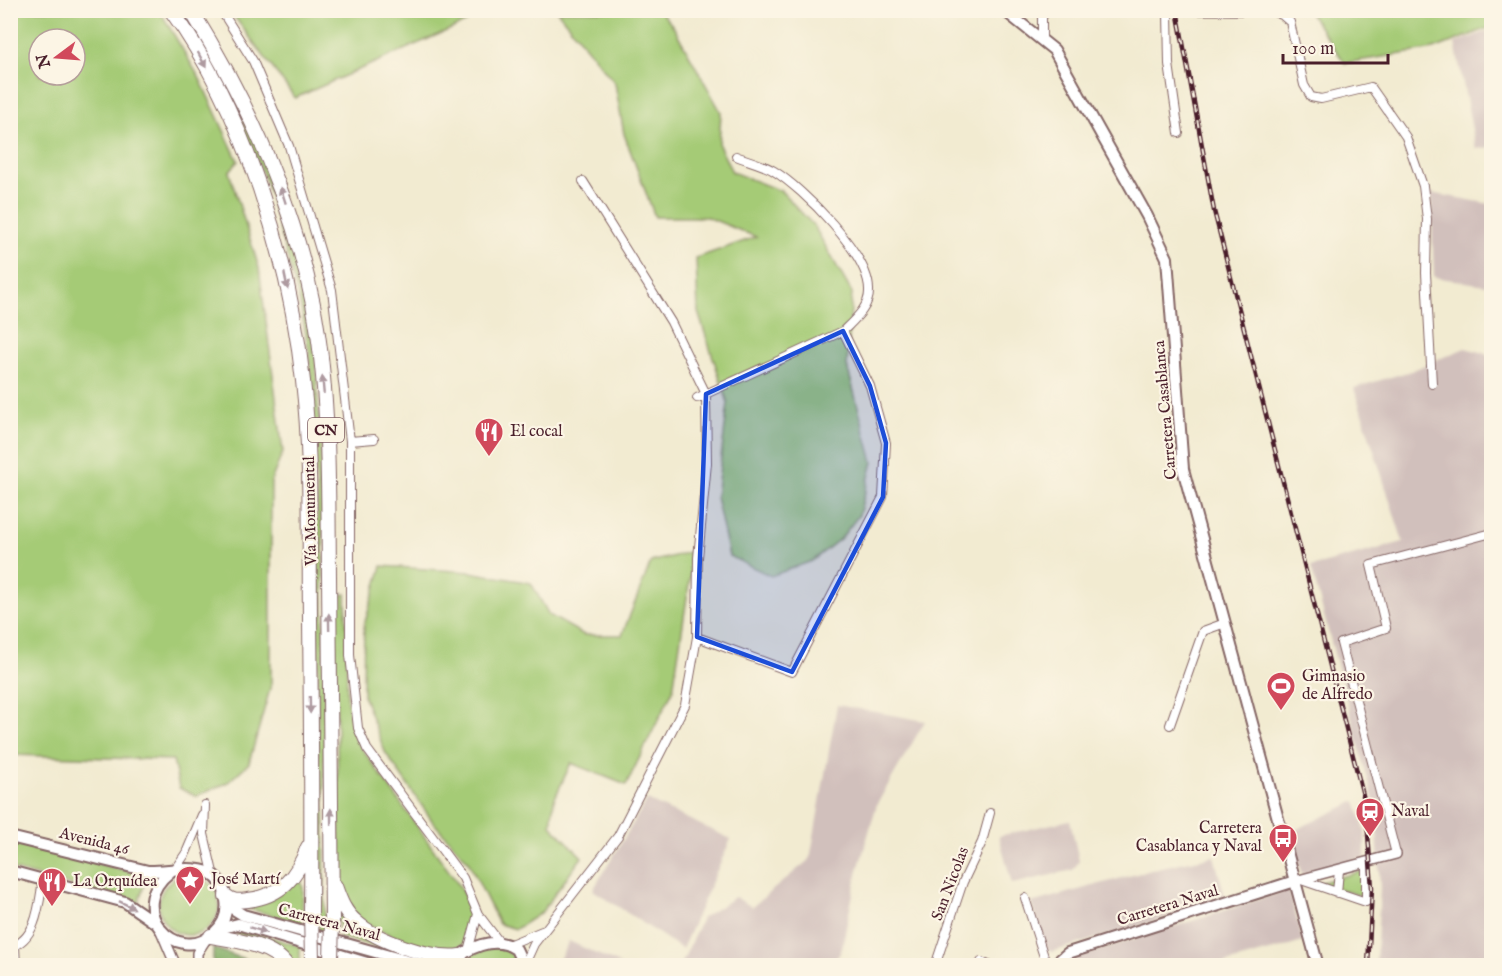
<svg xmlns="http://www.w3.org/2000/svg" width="1502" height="976" font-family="'IM FELL English',serif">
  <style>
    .industrial { fill: #d1c0bc }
    .green { fill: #a5cb76; stroke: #787550; stroke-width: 1.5; fill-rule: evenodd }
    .forest { fill: #84af67; stroke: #676749; stroke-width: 1.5 }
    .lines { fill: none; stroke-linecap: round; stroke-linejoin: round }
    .minor-casing { stroke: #856665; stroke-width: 10 }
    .tertiary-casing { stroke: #856665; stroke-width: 12 }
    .secondary-casing { stroke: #856665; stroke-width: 14 }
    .motorway-casing { stroke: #856665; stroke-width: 16 }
    .minor { stroke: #fff; stroke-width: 8 }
    .tertiary { stroke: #fff; stroke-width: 9 }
    .secondary { stroke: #fff; stroke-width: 10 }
    .motorway { stroke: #fff; stroke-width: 14 }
    .rail-casing { stroke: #4a1f2b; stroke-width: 4.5 }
    .rail { stroke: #fcf5e5; stroke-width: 2; stroke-dasharray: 7; stroke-linecap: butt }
    .motorway-bridge-casing { stroke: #856665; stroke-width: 16; stroke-linecap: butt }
    .motorway-bridge { stroke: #fff; stroke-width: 14 }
    .oneway { fill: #ae9aa0 }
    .marked { fill: #1d4ed8; fill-opacity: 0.2; stroke: #1d4ed8; stroke-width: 4.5; stroke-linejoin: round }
    .labels { text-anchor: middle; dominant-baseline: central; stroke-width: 4.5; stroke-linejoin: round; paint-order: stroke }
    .shield { fill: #fcf5e5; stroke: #7f5f63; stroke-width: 1.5 }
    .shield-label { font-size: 15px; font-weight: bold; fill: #4a1f2b }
    .street-label { font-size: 16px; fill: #4a1f2b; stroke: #fcf5e5 }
    .poi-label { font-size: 16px; fill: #4a1f2b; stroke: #fcf5e5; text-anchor: start }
  </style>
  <rect width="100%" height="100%" fill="#fcf5e5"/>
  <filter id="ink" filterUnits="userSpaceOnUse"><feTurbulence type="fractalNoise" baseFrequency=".0167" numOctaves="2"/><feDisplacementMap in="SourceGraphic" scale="12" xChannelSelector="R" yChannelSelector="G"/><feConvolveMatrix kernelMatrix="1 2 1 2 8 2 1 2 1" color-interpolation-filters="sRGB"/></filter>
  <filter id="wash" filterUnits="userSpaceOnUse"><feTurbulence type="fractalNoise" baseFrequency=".008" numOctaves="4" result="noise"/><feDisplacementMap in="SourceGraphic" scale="24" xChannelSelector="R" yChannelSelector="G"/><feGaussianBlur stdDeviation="1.35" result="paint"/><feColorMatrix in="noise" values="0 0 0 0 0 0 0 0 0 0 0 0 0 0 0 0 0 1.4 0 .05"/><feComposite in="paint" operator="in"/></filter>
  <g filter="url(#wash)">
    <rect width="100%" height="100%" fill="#f2ebd1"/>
    <path class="industrial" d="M1491 30V147L1476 149 1455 43Z
      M1431 193 1491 204V286L1434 277Z
      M1465 348 1491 355V965H1376L1380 888 1376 809 1311 567 1403 542 1354 388 1411 371Z
      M837 705 925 721 877 804 858 870 841 952 831 965H681L702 918 735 897 752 907 810 859Z
      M647 800 731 839 682 949 593 890Z
      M1356 801 1365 831V857L1302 875 1289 833Z
      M1070 820 1079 861 1073 870 1012 884 999 836Z
      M1214 856 1226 900 1051 952 1045 947 1031 903 1162 867Z
      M1289 890 1303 942 1219 965H1067L1072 959Z
      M569 941 621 965H556Z"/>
    <path class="green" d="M11 10 160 11 199 77 238 161 229 172 259 268 283 452 271 481V685L249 763 227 783 196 796 179 788 173 760 11 755ZM39 39H75V75H39Z
      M459 10 467 22 295 98 230 11Z
      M178 11H187L256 140 287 225 315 348 323 487 325 965H319L317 491 309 352 301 307 267 184 250 144Z
      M557 11H660L673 26 721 112 719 145 732 172 781 191 814 226 852 293 847 366 873 462 859 515 841 538 812 561 771 576 729 556 716 497 728 403 698 312 696 258 756 237 707 217H655L624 134 615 83Z
      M1308 11H1491V27L1434 49 1345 63Z
      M694 551 673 690 626 785 571 763 554 800 551 825 582 857 541 913 516 929 499 924 468 861 433 822 385 752 363 695 364 625 382 566 470 572 531 583 549 615 584 635H622L651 562Z
      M346 594 347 701 355 739 461 888C466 900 473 914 472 928 467 967 405 942 384 932 376 928 361 924 355 918 348 909 344 894 340 884L334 595Z
      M10 842 144 875 146 879 138 904 11 869Z
      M1363 871 1362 896 1318 883Z
      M159 905a30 30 0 1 1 60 0a30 30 0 1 1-60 0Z
      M300 876 303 888 302 924 236 905Z
      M338 909 356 932 430 961 340 937Z
      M238 928 300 946V965H293C280 943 253 939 230 932Z
      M492 947C505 948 514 952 517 965L458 966 471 955Z"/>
    <path class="forest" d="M213 948 261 965H213Z"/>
  </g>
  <g filter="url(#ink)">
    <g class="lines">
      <g class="minor-casing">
        <path id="minor" d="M221 10 253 61 289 146 332 290 350 441V655L358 728 367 749 463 878 478 914 500 943
          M1105 10 1272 11 1282 15 1290 22 1304 85 1311 97 1321 99 1371 87 1406 137 1423 186 1427 219 1426 273 1432 384
          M1168 12 1169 64 1179 133
          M1009 15 1029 10
          M1042 38V17L1047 10
          M697 398 843 331C854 320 870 307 869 290 869 254 803 189 774 171 763 164 748 161 736 156
          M350 441 374 439
          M697 637 792 672 883 497 886 443 870 386 843 331
          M1170 725 1203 631 1225 623
          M205 805 204 834 214 877
          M1396 854 1341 643 1386 628 1371 565 1492 533
          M175 869 186 853 202 815
          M1301 880 1366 902V863
          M1337 893 1339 870
          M1025 898 1047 966
          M508 945 542 931
          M15 946 16 966
          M10 947C37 940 39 904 43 880
          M468 951 478 914
          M981 962 991 966
          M524 966 534 944 618 836 685 705 697 637 698 558 707 463 706 394 671 322 583 181
          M935 966 963 882 982 842 990 813"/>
      </g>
      <g class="tertiary-casing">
        <path id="tertiary" d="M1295 881 1396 854
          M161 931 176 966
          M197 966V953L206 939"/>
      </g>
      <g class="secondary-casing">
        <path id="secondary" d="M1004 10 1054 50 1147 216 1167 258 1183 469 1318 966
          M10 837 148 871C177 872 221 856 226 900 228 913 223 925 214 933 177 968 123 908 170 872
          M10 871 125 902 154 922
          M227 905 243 915 425 966
          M219 929 238 924 377 966
          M450 966C465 947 495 935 516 949L524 966
          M1053 966 1068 953 1295 881"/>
      </g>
      <g class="motorway-casing">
        <path id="motorway" d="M171 10C244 110 290 259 303 381 312 459 309 540 310 619 311 717 312 815 311 913
          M191 10C248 102 292 198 313 304 330 393 328 485 329 576 330 690 331 805 332 919
          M335 886C340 900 344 912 356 922 377 941 432 960 460 956
          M226 896C233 902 239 901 248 900 281 896 297 877 308 847
          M211 936C235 940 273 945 287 966"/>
      </g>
      <use href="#minor" class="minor"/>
      <use href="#tertiary" class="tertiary"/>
      <use href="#secondary" class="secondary"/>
      <use href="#motorway" class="motorway"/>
      <g class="rail-casing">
        <path id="rail" d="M1177 10 1214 211 1366 807 1372 888 1368 966"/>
      </g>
      <use href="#rail" class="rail"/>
      <g class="motorway-bridge-casing">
        <path id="motorway-bridge" d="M311 913 312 960
          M331 961 332 919"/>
      </g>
      <use href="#motorway-bridge" class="motorway-bridge"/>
    </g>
    <defs><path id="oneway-solid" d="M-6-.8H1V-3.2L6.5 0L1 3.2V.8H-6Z" transform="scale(1.5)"/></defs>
    <g class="oneway">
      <use href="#oneway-solid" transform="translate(202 60) rotate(62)"/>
      <use href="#oneway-solid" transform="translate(283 195) rotate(-108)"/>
      <use href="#oneway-solid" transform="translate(286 281) rotate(78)"/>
      <use href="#oneway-solid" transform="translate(323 385) rotate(-95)"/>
      <use href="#oneway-solid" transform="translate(329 622) rotate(-91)"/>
      <use href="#oneway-solid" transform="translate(310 705) rotate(89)"/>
      <use href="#oneway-solid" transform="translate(331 817) rotate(-91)"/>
      <use href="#oneway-solid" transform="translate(127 905) rotate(26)"/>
      <use href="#oneway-solid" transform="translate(258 930) rotate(17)"/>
    </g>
  </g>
  <path class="marked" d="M843 331 870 386 886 443 883 497 792 672 697 637 706 394Z"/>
  <defs>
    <g id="restaurant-pin" transform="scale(1.5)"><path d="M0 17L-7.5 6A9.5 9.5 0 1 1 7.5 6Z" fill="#d1495b" stroke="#fcf5e5"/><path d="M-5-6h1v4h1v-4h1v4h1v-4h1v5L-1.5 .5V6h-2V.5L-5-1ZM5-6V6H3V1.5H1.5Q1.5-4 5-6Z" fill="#fff"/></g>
    <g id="stadium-pin" transform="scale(1.5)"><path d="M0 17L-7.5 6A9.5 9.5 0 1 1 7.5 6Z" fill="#d1495b" stroke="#fcf5e5"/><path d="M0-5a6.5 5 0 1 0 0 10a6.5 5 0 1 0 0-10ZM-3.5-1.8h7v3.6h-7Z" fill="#fff"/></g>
    <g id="station-pin" transform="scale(1.5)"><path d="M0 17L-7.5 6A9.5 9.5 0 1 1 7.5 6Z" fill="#d1495b" stroke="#fcf5e5"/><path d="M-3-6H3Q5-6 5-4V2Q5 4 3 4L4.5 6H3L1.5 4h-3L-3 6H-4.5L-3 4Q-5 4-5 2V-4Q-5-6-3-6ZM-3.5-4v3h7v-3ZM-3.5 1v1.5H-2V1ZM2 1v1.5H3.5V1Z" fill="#fff"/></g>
    <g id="bus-pin" transform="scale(1.5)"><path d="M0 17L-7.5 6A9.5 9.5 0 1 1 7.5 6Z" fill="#d1495b" stroke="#fcf5e5"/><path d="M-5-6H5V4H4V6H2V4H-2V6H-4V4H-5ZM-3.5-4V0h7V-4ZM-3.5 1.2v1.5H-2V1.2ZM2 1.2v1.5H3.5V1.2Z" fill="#fff"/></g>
    <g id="sight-pin" transform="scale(1.5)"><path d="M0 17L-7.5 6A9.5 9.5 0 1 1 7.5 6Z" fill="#d1495b" stroke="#fcf5e5"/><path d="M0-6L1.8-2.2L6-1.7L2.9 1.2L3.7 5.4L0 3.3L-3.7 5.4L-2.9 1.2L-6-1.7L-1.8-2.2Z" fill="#fff"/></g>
  </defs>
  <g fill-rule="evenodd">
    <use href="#restaurant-pin" x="489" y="432"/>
    <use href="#stadium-pin" x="1281" y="686"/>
    <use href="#station-pin" x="1370" y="812"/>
    <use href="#bus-pin" x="1283" y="838"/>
    <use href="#sight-pin" x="190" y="880"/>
    <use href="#restaurant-pin" x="52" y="882"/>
  </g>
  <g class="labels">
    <rect class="shield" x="308" y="418" width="36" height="24" rx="4.5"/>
    <g class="shield-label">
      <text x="326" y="430">CN</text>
    </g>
    <g class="street-label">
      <text transform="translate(1166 410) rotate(-95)">Carretera Casablanca</text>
      <text transform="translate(311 511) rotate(-91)">Vía Monumental</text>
      <text transform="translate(94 842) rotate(14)">Avenida 46</text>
      <text transform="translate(951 884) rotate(-69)">San Nicolas</text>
      <text transform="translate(1168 906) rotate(-17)">Carretera Naval</text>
      <text transform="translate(329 923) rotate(15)">Carretera Naval</text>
    </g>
    <g class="poi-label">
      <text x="510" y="432">El cocal</text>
      <text x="1302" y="677">Gimnasio<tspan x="1302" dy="18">de Alfredo</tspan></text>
      <text x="1391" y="812">Naval</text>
      <text x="1262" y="829" text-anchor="end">Carretera<tspan x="1262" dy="18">Casablanca y Naval</tspan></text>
      <text x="211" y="880">José Martí</text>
      <text x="73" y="882">La Orquídea</text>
    </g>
  </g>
  <rect width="1502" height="976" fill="none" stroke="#fcf5e5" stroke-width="36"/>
  <g transform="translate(57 57) rotate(254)"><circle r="28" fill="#fcf5e5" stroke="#b59f9b" stroke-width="1.5"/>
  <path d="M0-4.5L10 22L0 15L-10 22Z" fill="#d1495b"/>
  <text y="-9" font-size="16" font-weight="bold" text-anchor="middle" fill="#4a1f2b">N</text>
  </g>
  <path d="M1283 54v9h105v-9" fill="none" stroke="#4a1f2b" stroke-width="3"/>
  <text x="1292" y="54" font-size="18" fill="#4a1f2b" stroke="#fcf5e5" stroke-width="4.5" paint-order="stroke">100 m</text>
</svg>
